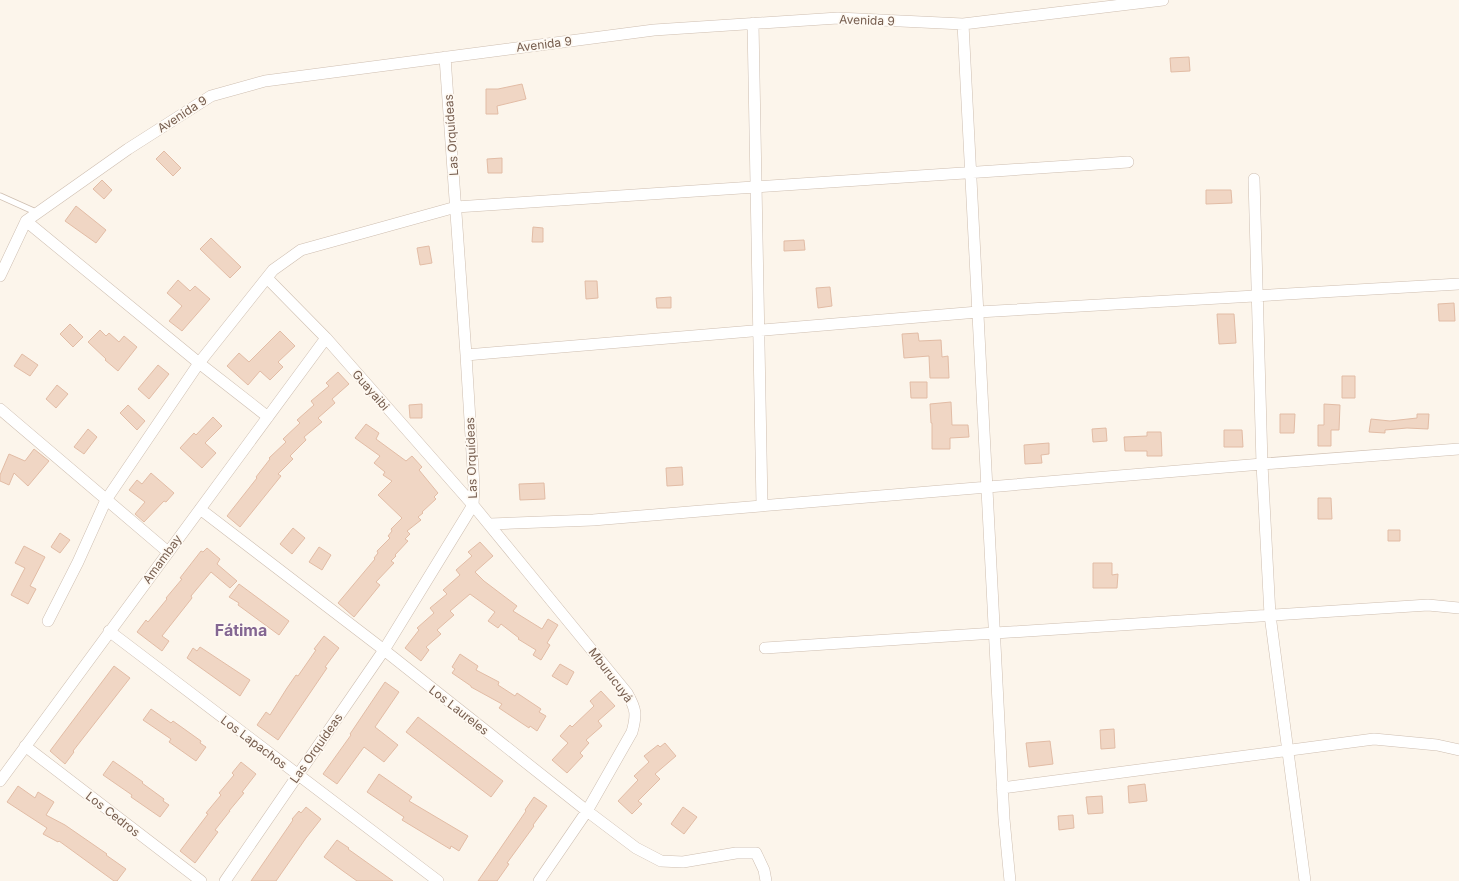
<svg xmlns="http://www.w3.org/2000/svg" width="1459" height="881" font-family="Inter,sans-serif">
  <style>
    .building { fill: #f0d6c4; stroke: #e2bca5 }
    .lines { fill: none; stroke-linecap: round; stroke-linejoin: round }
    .service-casing { stroke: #cebeb0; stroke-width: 7 }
    .minor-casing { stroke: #cebeb0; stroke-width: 12 }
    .service { stroke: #fff; stroke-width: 5.5 }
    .minor { stroke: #fff; stroke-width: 11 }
    .labels { text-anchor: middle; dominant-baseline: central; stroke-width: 3.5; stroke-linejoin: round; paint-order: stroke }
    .street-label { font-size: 12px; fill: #765d4e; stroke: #fef9f2 }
    .district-label { font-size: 16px; font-weight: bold; fill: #836692; stroke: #fef9f2 }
  </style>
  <rect width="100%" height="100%" fill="#fcf5eb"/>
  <path class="building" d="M1189 57 1190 71 1171 72 1170 58Z
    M522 84 526 99 497 106 498 114H486V89H498Z
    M164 151 181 168 173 176 156 159Z
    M502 158V173H488L487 159Z
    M102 180 112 190 104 199 93 189Z
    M1206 190H1231L1232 203 1206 204Z
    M76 206 106 230 96 243 65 221Z
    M533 227 543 228V242H532Z
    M211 238 241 267 230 278 200 249Z
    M804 240 805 250 784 251V241Z
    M429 246 432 263 420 265 417 248Z
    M178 280 190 291 195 286 210 299 182 331 169 321 182 306 167 293Z
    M585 281H597L598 298 586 299Z
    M830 287 832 306 818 308 816 288Z
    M671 297V308H657L656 298Z
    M1454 303 1455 321H1439L1438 304Z
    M1217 314H1234L1236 343 1219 344Z
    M70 324 83 337 73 347 60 334Z
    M100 330 106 336 109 333 119 342 124 336 137 347 118 371 105 360 106 359 88 342Z
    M280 331 295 346 278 362 283 367 270 380 260 371 248 385 227 366 239 353 249 362Z
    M918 333 919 341 941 340 942 357 948 356 949 378H930L929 356 904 358 902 334Z
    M22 354 38 365 30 376 14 366Z
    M158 365 169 374 149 399 138 389Z
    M338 372 349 384 332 399 335 403 318 418 322 422 304 437 306 440 290 456 293 459 278 474 281 476 240 527 227 516 257 478 256 477 270 459 269 458 286 442 283 439 300 423 297 420 314 405 311 401 329 386 326 383Z
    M1342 376H1355V398H1342Z
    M910 382H927V398H911Z
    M57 385 68 394 56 408 46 399Z
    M951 402 952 425H968L969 437 950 438V449H932V423H931L930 404Z
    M422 404V418H410L409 405Z
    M1324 404 1340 405 1339 430H1331V446H1318V425H1324Z
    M128 405 145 421 137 430 120 413Z
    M1280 414H1295L1294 433H1280Z
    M1417 414H1429L1428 429 1407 428 1385 430V433L1369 432 1371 419 1390 421 1417 418Z
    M213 417 222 426 205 443 216 453 202 468 180 448 194 433 196 435Z
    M366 424 379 433 376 439 406 461 412 456 422 467 419 470 438 493 434 497 436 499 422 512 423 513 418 517 421 520 407 531 410 534 405 539 408 541 395 555 396 556 391 561 394 563 376 582 380 585 354 617 338 603 375 559 374 558 378 553 377 551 390 538 388 536 392 531 391 529 402 518 378 495 392 481 383 475 385 472 374 463 380 456 355 438Z
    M1106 428 1107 441 1093 442 1092 429Z
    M88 429 97 437 84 454 74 447Z
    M1224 430H1242L1243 447H1224Z
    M1147 432H1161L1162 456H1147V451H1125L1124 437 1147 436Z
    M1049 443V454L1041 455 1042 463 1025 464 1024 445Z
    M34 449 49 461 28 486 14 473 9 485 0 481V475L9 454 25 461Z
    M682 467 683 485 667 486 666 468Z
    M151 473 174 493 166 502 164 501 144 522 135 514 145 502 129 490 137 480 142 484Z
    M544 483 545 499 520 500 519 484Z
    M1318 498H1331L1332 519H1318Z
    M293 528 305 538 292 554 280 544Z
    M1388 530H1400V541H1388Z
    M60 533 70 540 60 553 51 547Z
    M480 542 493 556 475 572 484 581 517 606 513 611 542 629 548 619 558 625 547 643 550 645 541 660 533 655 536 650 518 639 519 638 501 624 498 628 488 621 495 612 470 594 450 611 454 615 437 630 441 634 426 647 429 650 421 661 405 648 419 630 417 628 434 613 430 608 447 594 443 590 460 575 456 570 472 556 468 552Z
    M24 546 45 557 30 586 36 589 28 604 11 595 25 568 15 563Z
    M319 547 331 555 322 570 309 562Z
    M207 548 220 559 217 564 237 581 230 588 211 572 191 596 192 598 162 636 169 641 162 651 137 632 146 620 148 622 167 599 166 598 182 579 180 578 201 551 203 552Z
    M1093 563H1112V575L1118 574 1117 588H1093Z
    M239 584 289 621 279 635 238 605 239 603 229 597Z
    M324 636 339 648 325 667 327 668 278 740 257 725 266 712 270 715 287 688 296 675 298 676 316 650 314 649Z
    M200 647 250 680 240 696 187 658 193 648 197 651Z
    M460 654 478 666 476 670 499 682 498 685 515 696 517 693 541 709 539 712 546 716 537 731 530 726 529 728 499 708 502 704 471 687V686L452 673 455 669 452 667Z
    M560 664 574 672 567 685 552 676Z
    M114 666 130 678 73 751 74 752 65 764 50 751Z
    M385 682 399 692 375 727 398 745 384 762 364 747 337 784 323 774 351 735 350 734Z
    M601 691 615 706 598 721 602 726 586 740 589 743 580 753 583 756 567 773 552 760 568 743 560 736 570 725 572 727 594 706 590 701Z
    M151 709 171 723 173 721 201 741 200 743 206 747 196 761 169 742 171 739 143 720Z
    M418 717 503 781 491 797 406 732Z
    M1114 729 1115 748 1101 749 1100 730Z
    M1050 741 1053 764 1029 767 1026 743Z
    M665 743 676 756 655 774 660 779 638 801 642 804 632 814 618 801 638 780 634 776 649 762 644 756 658 745 660 747Z
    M113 761 143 782 142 783 164 799 163 801 169 805 160 817 131 797 132 795 103 775Z
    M241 762 256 774 242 792 244 793 229 811H230L215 830 218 832 195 863 180 851 208 814 206 813 221 795 219 793 234 775 232 773Z
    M379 774 412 797 409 801 468 836 459 851 451 846 450 849 402 820 404 817 367 792Z
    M1145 784 1147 801 1129 803 1128 786Z
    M18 786 35 798 38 792 54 802 46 815 65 825 107 854 106 855 126 869 117 881H114L59 841 58 842 43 834 47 828 7 802Z
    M1102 796 1103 813 1088 814 1086 797Z
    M534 797 547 806 533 825 534 826 507 863 509 864 497 881H478L526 811 525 810Z
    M306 807 321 819 306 838 276 881H251L293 820 292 819 299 811 301 813Z
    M683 807 697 817 684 834 671 824Z
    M1073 815 1074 828 1059 830 1058 816Z
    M337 840 349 848 348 849 393 881H357L343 871 324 857Z"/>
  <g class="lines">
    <g class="service-casing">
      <path id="service" d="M0 196 38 213"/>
    </g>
    <g class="minor-casing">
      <path id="minor" d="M753 23 762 505
        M963 24 1004 819 1010 881
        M1254 179 1262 464 1270 615 1305 881
        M26 221 199 363 268 417
        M0 276 26 221 128 149 211 96 265 81 654 30 838 18 963 24 1163 0
        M267 278 326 338 473 505 627 693C636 709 637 714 632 732L587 811 539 881
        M466 355 978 312 1459 284
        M0 409 168 552
        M200 509 384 650 587 811 636 848 661 861 683 862 736 853H756L764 870 766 881
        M490 524 593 520 1262 464 1459 449
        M48 621 78 562 106 500 199 363 273 270 301 250 456 207 1128 162
        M109 631 438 881
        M765 648 1428 605 1459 608
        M25 746 201 881
        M0 781 326 338
        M1002 788 1374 739 1437 745 1459 750
        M225 881 384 650 473 505 474 486 466 355 445 57"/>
    </g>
    <use href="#service" class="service"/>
    <use href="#minor" class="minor"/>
  </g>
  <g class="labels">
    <g class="street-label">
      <text transform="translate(867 20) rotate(2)">Avenida 9</text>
      <text transform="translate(544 44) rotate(-7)">Avenida 9</text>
      <text transform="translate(182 114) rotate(-33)">Avenida 9</text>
      <text transform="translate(451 135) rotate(-94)">Las Orquídeas</text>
      <text transform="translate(371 390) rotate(49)">Guayaibi</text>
      <text transform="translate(471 458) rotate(-92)">Las Orquídeas</text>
      <text transform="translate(162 559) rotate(-54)">Amambay</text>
      <text transform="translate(611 675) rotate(53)">Mburucuyá</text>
      <text transform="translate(459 710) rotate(38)">Los Laureles</text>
      <text transform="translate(254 742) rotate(37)">Los Lapachos</text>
      <text transform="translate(316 748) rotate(-55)">Las Orquídeas</text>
      <text transform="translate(113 814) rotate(38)">Los Cedros</text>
    </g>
    <g class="district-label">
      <text x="241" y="630">Fátima</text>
    </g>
  </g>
</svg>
